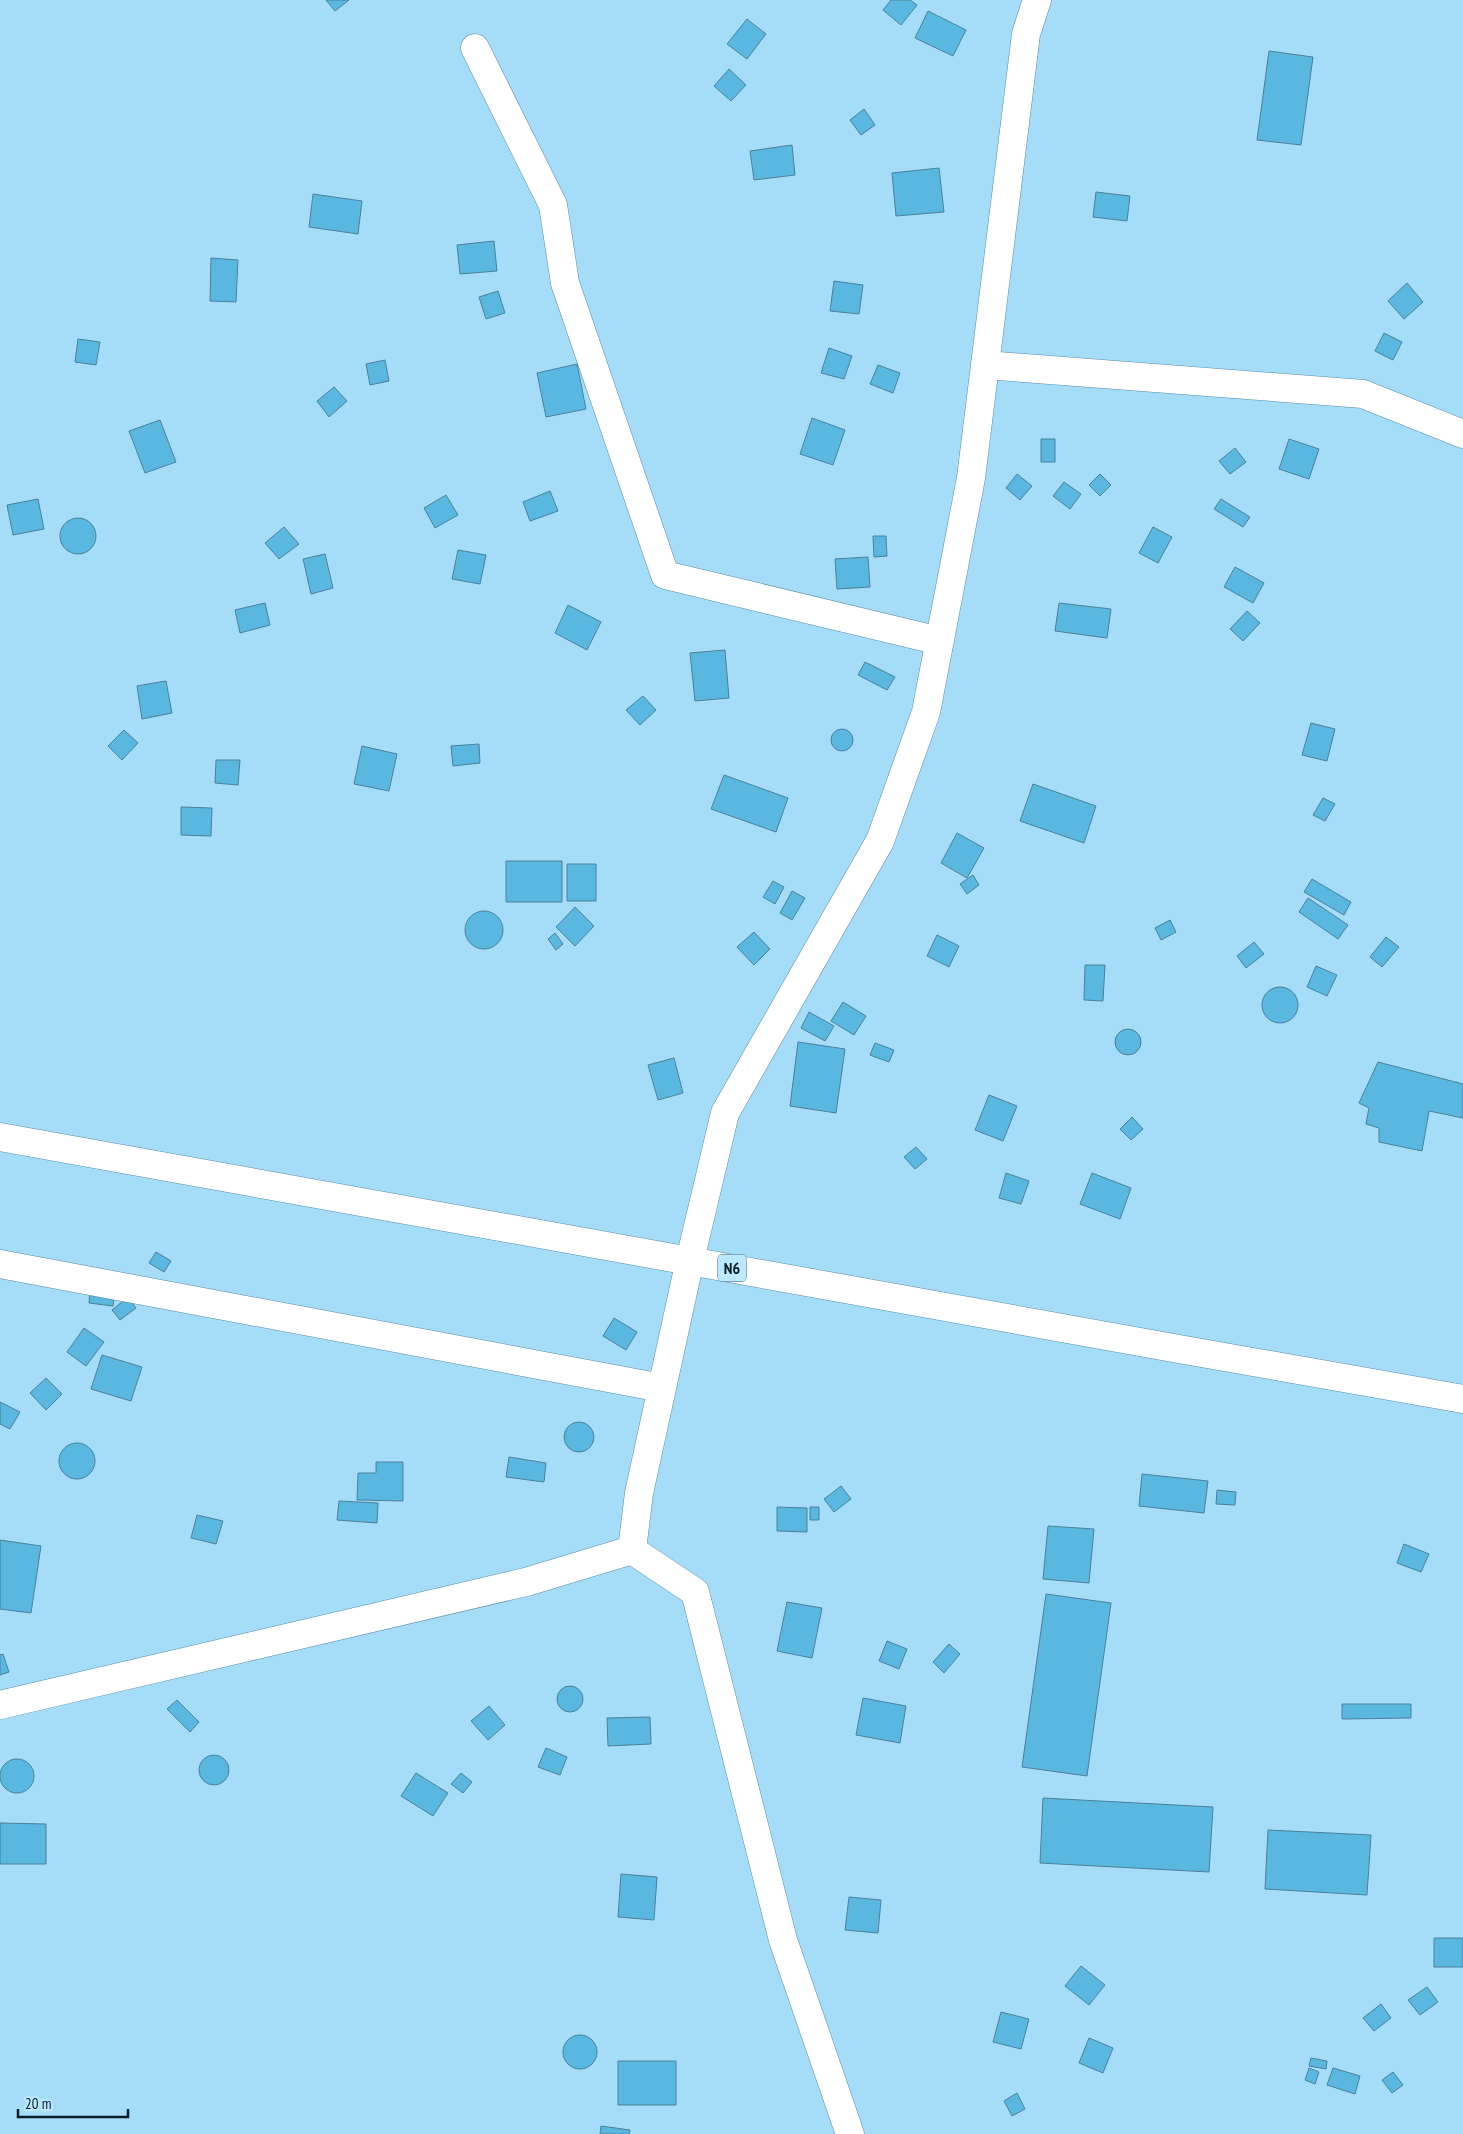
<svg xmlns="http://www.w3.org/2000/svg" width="1463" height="2134" font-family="'PT Sans Narrow',sans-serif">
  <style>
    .building { fill: #59b7e0; stroke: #4b819a }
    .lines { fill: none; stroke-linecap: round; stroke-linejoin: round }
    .minor-casing { stroke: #568da6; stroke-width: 29 }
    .highway-casing { stroke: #568da6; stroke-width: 29 }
    .minor { stroke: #fff; stroke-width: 28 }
    .highway { stroke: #fff; stroke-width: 28 }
    .labels { text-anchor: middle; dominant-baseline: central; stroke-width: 4; stroke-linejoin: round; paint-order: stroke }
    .shield { fill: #bce9ff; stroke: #3e5c69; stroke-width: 1 }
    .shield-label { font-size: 16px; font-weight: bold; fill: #081f29 }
  </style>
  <rect width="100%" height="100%" fill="#a5ddf9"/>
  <path class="building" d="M326 0H349L335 11Z
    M891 0H910L917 5 901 25 883 10Z
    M928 11 966 30 953 56 915 38Z
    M747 19 766 34 747 59 727 44Z
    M1269 51 1313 57 1301 145 1257 140Z
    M729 69 746 85 731 101 714 86Z
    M864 109 875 125 861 135 850 120Z
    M792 145 795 175 754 180 750 151Z
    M939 168 944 212 896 216 892 173Z
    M1096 192 1130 196 1127 221 1093 217Z
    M313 194 362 201 358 234 309 227Z
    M494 241 497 271 460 274 457 245Z
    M211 258 238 260 236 302 210 301Z
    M834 281 863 285 859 314 830 311Z
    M1407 283 1423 302 1404 319 1388 301Z
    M498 291 505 313 486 319 479 297Z
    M1384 333 1402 342 1393 360 1375 351Z
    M78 339 100 342 96 365 75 362Z
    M829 348 852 356 844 379 821 373Z
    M385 360 389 381 370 385 366 364Z
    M577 364 586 409 546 417 537 373Z
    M878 365 900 373 893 393 870 384Z
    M334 387 347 401 329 417 317 401Z
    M812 418 845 430 833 465 800 454Z
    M160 420 176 462 145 473 129 431Z
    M1041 439H1055V462H1041Z
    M1289 439 1319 449 1309 479 1279 469Z
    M1235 448 1246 462 1230 474 1219 461Z
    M1017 474 1032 486 1020 500 1006 488Z
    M1100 474 1111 485 1100 496 1089 485Z
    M1064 482 1081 494 1070 509 1053 496Z
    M550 491 558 511 530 521 523 502Z
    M446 495 458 515 435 528 424 508Z
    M38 499 44 529 13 535 7 505Z
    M1221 499 1250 517 1243 527 1214 509Z
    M60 536a18 18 0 1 1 36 0a18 18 0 1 1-36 0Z
    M284 527 299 544 279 559 265 543Z
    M1153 527 1172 537 1158 563 1139 553Z
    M873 536H886L887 556 874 557Z
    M458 550 486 555 480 584 452 579Z
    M325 554 333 588 311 594 303 559Z
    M868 557 870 587 837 589 835 559Z
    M1235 567 1264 583 1253 603 1224 587Z
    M265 603 270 625 240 633 235 610Z
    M1059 603 1111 609 1107 638 1055 631Z
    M568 605 601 622 587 650 555 633Z
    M1247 611 1260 623 1243 641 1230 629Z
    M725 650 729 698 695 701 690 653Z
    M865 662 895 677 887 690 858 675Z
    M166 681 172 713 142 719 137 686Z
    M643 696 656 710 640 725 626 710Z
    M1311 723 1335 729 1327 761 1302 755Z
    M831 740a11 11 0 1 1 22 0a11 11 0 1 1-22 0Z
    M124 730 138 743 122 760 108 746Z
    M479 744 480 763 453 766 451 746Z
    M362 746 397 754 389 791 354 784Z
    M216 760H240L238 785 215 783Z
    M724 775 788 798 776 832 711 809Z
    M1033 784 1096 806 1084 843 1020 821Z
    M1323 798 1335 804 1325 821 1313 815Z
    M181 807 212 808 211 836 181 835Z
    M957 833 984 848 967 878 941 863Z
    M506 861H562V902H506Z
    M567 864H596V901H567Z
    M973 875 979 885 967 894 960 884Z
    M1312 879 1351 902 1344 915 1304 892Z
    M773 881 784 887 775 904 763 897Z
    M792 891 805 898 792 920 780 913Z
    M1308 898 1348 925 1338 939 1299 912Z
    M575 907 594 926 575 946 556 927Z
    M465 930a19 19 0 1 1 38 0a19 19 0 1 1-38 0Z
    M1170 920 1176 932 1161 940 1155 928Z
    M754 932 770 949 754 965 737 947Z
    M555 933 563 944 556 950 548 939Z
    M937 935 959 946 949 967 927 956Z
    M1386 937 1399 947 1382 967 1370 957Z
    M1254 942 1264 954 1246 968 1237 956Z
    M1085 965H1105L1103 1001 1084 1000Z
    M1316 966 1337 975 1327 996 1307 987Z
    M1262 1005a18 18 0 1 1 36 0a18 18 0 1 1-36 0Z
    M843 1002 866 1016 854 1035 831 1021Z
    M809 1012 834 1026 825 1041 801 1028Z
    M1115 1042a13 13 0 1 1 26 0a13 13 0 1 1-26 0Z
    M798 1042 845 1049 836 1113 790 1106Z
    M875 1043 894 1050 889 1062 870 1055Z
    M674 1058 683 1093 658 1100 648 1065Z
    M1378 1062 1463 1084V1118L1429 1111 1422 1151 1379 1142V1128L1366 1124 1369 1108 1359 1103Z
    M989 1095 1017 1106 1003 1141 975 1130Z
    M1132 1117 1143 1129 1131 1140 1120 1129Z
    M916 1147 927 1159 915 1169 904 1157Z
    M1006 1173 1029 1181 1021 1204 999 1198Z
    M1092 1173 1131 1188 1120 1219 1080 1204Z
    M156 1252 171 1261 164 1272 149 1263Z
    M90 1290 115 1292 113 1306 89 1303Z
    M128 1297 136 1308 120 1320 112 1310Z
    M614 1318 637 1332 626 1350 603 1336Z
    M84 1328 104 1342 86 1366 67 1352Z
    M102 1355 142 1367 131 1401 91 1389Z
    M46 1378 62 1394 46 1410 30 1393Z
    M0 1402 20 1412 10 1429 0 1424Z
    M564 1437a15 15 0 1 1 30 0a15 15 0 1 1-30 0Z
    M59 1461a18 18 0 1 1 36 0a18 18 0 1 1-36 0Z
    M509 1457 546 1463 544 1482 506 1477Z
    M376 1462H403V1501L357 1500 358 1473H376Z
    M1142 1474 1208 1481 1204 1513 1139 1506Z
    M841 1486 851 1499 834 1512 824 1499Z
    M1217 1490 1236 1492 1235 1505 1216 1504Z
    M339 1501 378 1503 377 1523 337 1520Z
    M777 1507 807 1508V1532L777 1531Z
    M810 1507H819V1520H810Z
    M197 1515 223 1521 216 1544 191 1538Z
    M1048 1526 1094 1529 1089 1583 1043 1579Z
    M0 1540 41 1546 31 1613 0 1609Z
    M1404 1544 1429 1554 1421 1572 1397 1563Z
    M1046 1594 1111 1603 1087 1776 1022 1767Z
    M787 1602 822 1608 812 1658 777 1651Z
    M887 1641 907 1649 899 1669 879 1661Z
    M949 1644 960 1654 944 1673 933 1662Z
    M3 1654 9 1672 0 1675V1655Z
    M557 1699a13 13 0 1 1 26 0a13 13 0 1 1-26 0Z
    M863 1698 906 1706 900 1743 856 1735Z
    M177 1700 199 1722 190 1732 167 1709Z
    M1342 1704H1411V1718L1342 1719Z
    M489 1706 505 1725 488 1740 471 1721Z
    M650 1717 651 1744 608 1746 607 1718Z
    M546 1748 567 1757 560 1775 538 1767Z
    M199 1770a15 15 0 1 1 30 0a15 15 0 1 1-30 0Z
    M0 1776a17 17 0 1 1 34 0a17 17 0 1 1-34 0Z
    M416 1773 448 1793 433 1816 401 1796Z
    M461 1773 472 1782 463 1793 451 1784Z
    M1043 1798 1213 1807 1209 1872 1040 1863Z
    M0 1823 46 1824V1864H0Z
    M1268 1830 1371 1835 1367 1895 1265 1889Z
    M621 1874 657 1877 654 1920 618 1917Z
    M849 1897 881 1900 878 1933 845 1930Z
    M1434 1938H1463V1967H1434Z
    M1081 1966 1105 1985 1089 2005 1065 1986Z
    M1427 1987 1438 2002 1420 2015 1408 2000Z
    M1381 2004 1391 2018 1374 2031 1363 2018Z
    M1001 2012 1029 2019 1021 2049 993 2042Z
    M563 2052a17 17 0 1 1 34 0a17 17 0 1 1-34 0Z
    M1089 2038 1113 2048 1103 2073 1079 2063Z
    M1311 2058 1327 2061 1326 2069 1309 2066Z
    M618 2061H676V2105H618Z
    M1309 2068 1319 2072 1315 2084 1305 2080Z
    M1333 2068 1360 2076 1355 2094 1327 2085Z
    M1393 2072 1403 2085 1392 2093 1382 2080Z
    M1017 2093 1025 2109 1012 2116 1004 2101Z
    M601 2126 630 2130 629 2134H600Z"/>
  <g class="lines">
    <g class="minor-casing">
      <path id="minor" d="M475 48 553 205 565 283 665 575 940 641
        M985 365 1363 394 1463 434
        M0 1264 662 1388
        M632 1550 695 1592 783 1940 850 2134
        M0 1705 526 1582 632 1550 639 1493 690 1260 725 1113 880 841 926 712 971 478 1026 34 1037 0"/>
    </g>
    <g class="highway-casing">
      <path id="highway" d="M0 1137C488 1224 975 1314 1463 1399"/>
    </g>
    <use href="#minor" class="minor"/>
    <use href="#highway" class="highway"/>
  </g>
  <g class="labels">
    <rect class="shield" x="718" y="1254.5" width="28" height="27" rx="4"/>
    <g class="shield-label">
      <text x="732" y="1268">N6</text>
    </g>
  </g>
  <path d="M18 2109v8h110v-8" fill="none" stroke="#081f29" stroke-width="2.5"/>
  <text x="25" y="2109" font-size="15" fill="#081f29" stroke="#bce9ff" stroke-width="4" paint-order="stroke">20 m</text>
</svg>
